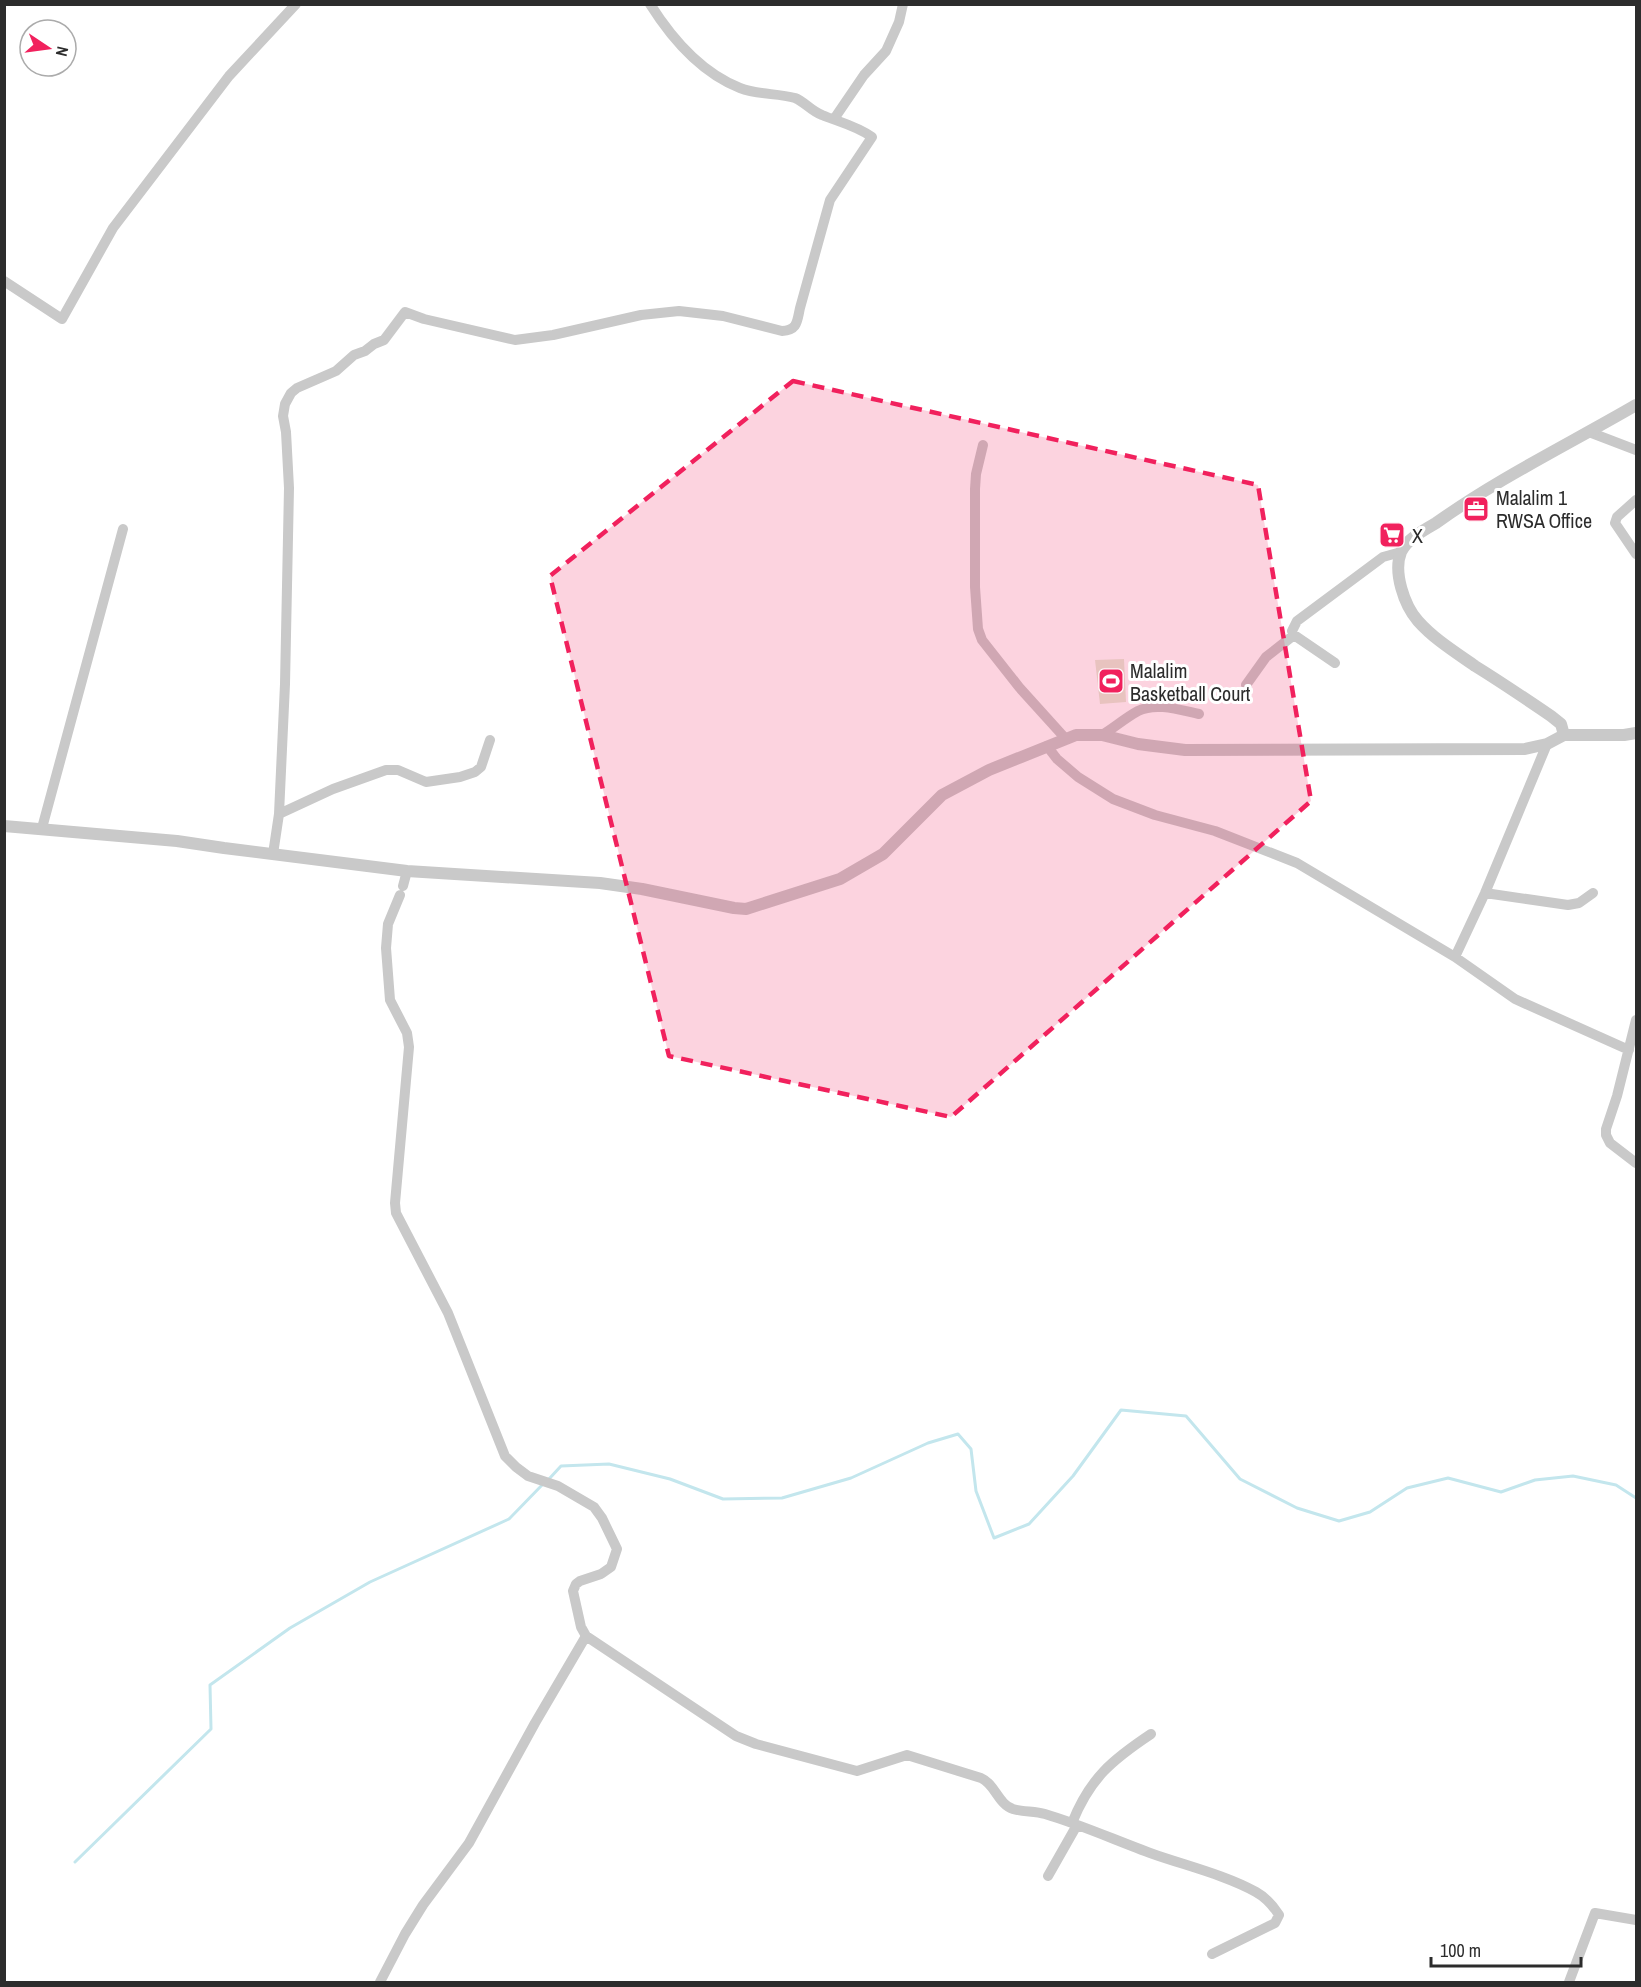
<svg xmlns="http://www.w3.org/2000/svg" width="1641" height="1987" font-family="'Archivo Narrow',sans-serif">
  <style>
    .green { fill: #e7ecd8 }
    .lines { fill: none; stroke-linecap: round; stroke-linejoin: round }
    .stream { stroke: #c3e6ed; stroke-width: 3 }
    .minor { stroke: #c9c9c9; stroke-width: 10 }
    .tertiary { stroke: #c9c9c9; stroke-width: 12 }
    .marked { fill: #f1215d; fill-opacity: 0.2; stroke: #f1215d; stroke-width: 4.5; stroke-dasharray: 12 8; stroke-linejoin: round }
    .labels { text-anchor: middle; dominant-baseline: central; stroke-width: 6; stroke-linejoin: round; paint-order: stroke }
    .poi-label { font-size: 20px; fill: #2c2c2c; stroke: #fff; text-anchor: start }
  </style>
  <rect width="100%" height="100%" fill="#fff"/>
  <path class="green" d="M1124 659 1126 702 1100 704 1095 660Z"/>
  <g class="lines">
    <path class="stream" d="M549 1479 561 1466 609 1464 670 1479 723 1499 782 1498 851 1478 928 1443 958 1434 971 1449 976 1491 994 1538 1029 1524 1073 1476 1121 1410 1186 1416 1240 1479 1297 1508 1339 1521 1370 1512 1407 1488 1448 1478 1501 1492 1535 1480 1573 1476 1616 1485 1636 1498
      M75 1862 211 1729 210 1685 290 1628 370 1582 509 1519 544 1483"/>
    <path class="minor" d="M834 119 864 75 886 51 899 22 903 4
      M4 281 62 319 113 228 229 76 296 4
      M1589 432 1636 450
      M983 445 976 474 975 489V587L978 629 982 640 1019 687 1065 738
      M1636 500 1617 517 1615 523 1636 554
      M1335 663 1294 635 1292 631 1297 621 1383 557 1401 552
      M1246 685 1266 657 1294 635
      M1102 735C1114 728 1125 718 1138 711 1156 702 1180 710 1199 714
      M1047 746 1057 759 1078 777 1113 799 1155 815 1215 831 1297 863 1455 957 1515 999 1629 1050
      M279 814 333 789 386 770H398L426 782 460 777 475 772 481 767 490 740
      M42 828 123 529
      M273 854 279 814 285 684 289 488 286 432 283 416 285 404 291 393 297 388 336 371 354 355 365 351 374 344 384 340 405 312 424 319 515 340 553 335 641 315 679 311 723 316 782 331C798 330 797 321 800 308L830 200 872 137C857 126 839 122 822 115 811 111 805 102 795 98 777 93 758 95 740 88 702 73 672 39 650 4
      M403 886 407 871
      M1485 893 1568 905 1579 903 1593 893
      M400 895 388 924 386 948 390 1000 407 1033 409 1047 395 1203 396 1213 448 1313 505 1456 516 1467 528 1476 558 1486 594 1507 602 1518 617 1549 611 1567 601 1574 580 1581 576 1584 573 1591 581 1627 586 1636 736 1736 756 1744 857 1771 907 1755 981 1778C995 1784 998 1804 1013 1809 1023 1812 1035 1811 1045 1814 1082 1825 1117 1841 1153 1854 1187 1866 1225 1875 1256 1892 1265 1897 1274 1907 1279 1915L1275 1923 1212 1954
      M1455 957 1485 893 1547 744
      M1636 1020 1617 1096 1606 1129V1135L1610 1143 1636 1163
      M1072 1823C1090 1778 1112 1760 1151 1734
      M1048 1876 1077 1825
      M380 1982 405 1934 423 1905 469 1843 535 1723 586 1636
      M1569 1982 1595 1913 1636 1920"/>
    <path class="tertiary" d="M1636 405C1569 444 1499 478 1436 523 1424 530 1407 539 1401 552 1393 572 1404 605 1418 621 1434 639 1455 652 1475 666 1501 682 1526 699 1551 716L1561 724 1564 735H1624L1636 733
      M4 826 177 841 224 848 407 871 600 883 642 889 734 908 746 909 840 879 883 854 942 795 989 770 1076 735H1102L1138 744 1185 750 1525 749 1547 744 1564 735"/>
  </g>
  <path class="marked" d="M793 381 1258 485 1311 801 951 1117 669 1056 550 576Z"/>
  <defs>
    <g id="office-square" transform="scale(1.35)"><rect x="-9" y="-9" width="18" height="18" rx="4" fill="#f1215d" stroke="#fff"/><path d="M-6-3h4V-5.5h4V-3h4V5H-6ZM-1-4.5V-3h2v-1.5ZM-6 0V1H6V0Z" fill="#fff"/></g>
    <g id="supermarket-square" transform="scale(1.35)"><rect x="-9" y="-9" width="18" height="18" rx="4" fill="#f1215d" stroke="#fff"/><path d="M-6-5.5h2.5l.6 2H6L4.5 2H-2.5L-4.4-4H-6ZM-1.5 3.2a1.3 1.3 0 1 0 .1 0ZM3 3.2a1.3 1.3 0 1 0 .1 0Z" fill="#fff"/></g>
    <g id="stadium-square" transform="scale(1.35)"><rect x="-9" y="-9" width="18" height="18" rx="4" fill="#f1215d" stroke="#fff"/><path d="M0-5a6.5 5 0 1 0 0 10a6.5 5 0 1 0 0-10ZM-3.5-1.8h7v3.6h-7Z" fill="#fff"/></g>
  </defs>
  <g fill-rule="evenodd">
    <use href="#office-square" x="1476" y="509"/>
    <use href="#supermarket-square" x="1392" y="535"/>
    <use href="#stadium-square" x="1111" y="681"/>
  </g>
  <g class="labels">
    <g class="poi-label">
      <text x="1496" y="497">Malalim 1<tspan x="1496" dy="23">RWSA Office</tspan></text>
      <text x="1412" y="535">X</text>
      <text x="1130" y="670">Malalim<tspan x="1130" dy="23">Basketball Court</tspan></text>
    </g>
  </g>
  <rect width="1641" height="1987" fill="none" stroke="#2c2c2c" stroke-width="12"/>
  <g transform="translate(48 48) rotate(103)"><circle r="28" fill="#ffffff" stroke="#ababab" stroke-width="1.5"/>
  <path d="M0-4.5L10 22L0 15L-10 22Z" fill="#f1215d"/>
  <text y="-9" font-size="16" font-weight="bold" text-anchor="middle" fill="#2c2c2c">N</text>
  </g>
  <path d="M1431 1957v9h150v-9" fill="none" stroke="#2c2c2c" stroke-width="3"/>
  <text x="1440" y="1957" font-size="18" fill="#2c2c2c" stroke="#ffffff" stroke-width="4.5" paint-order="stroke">100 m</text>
</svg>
